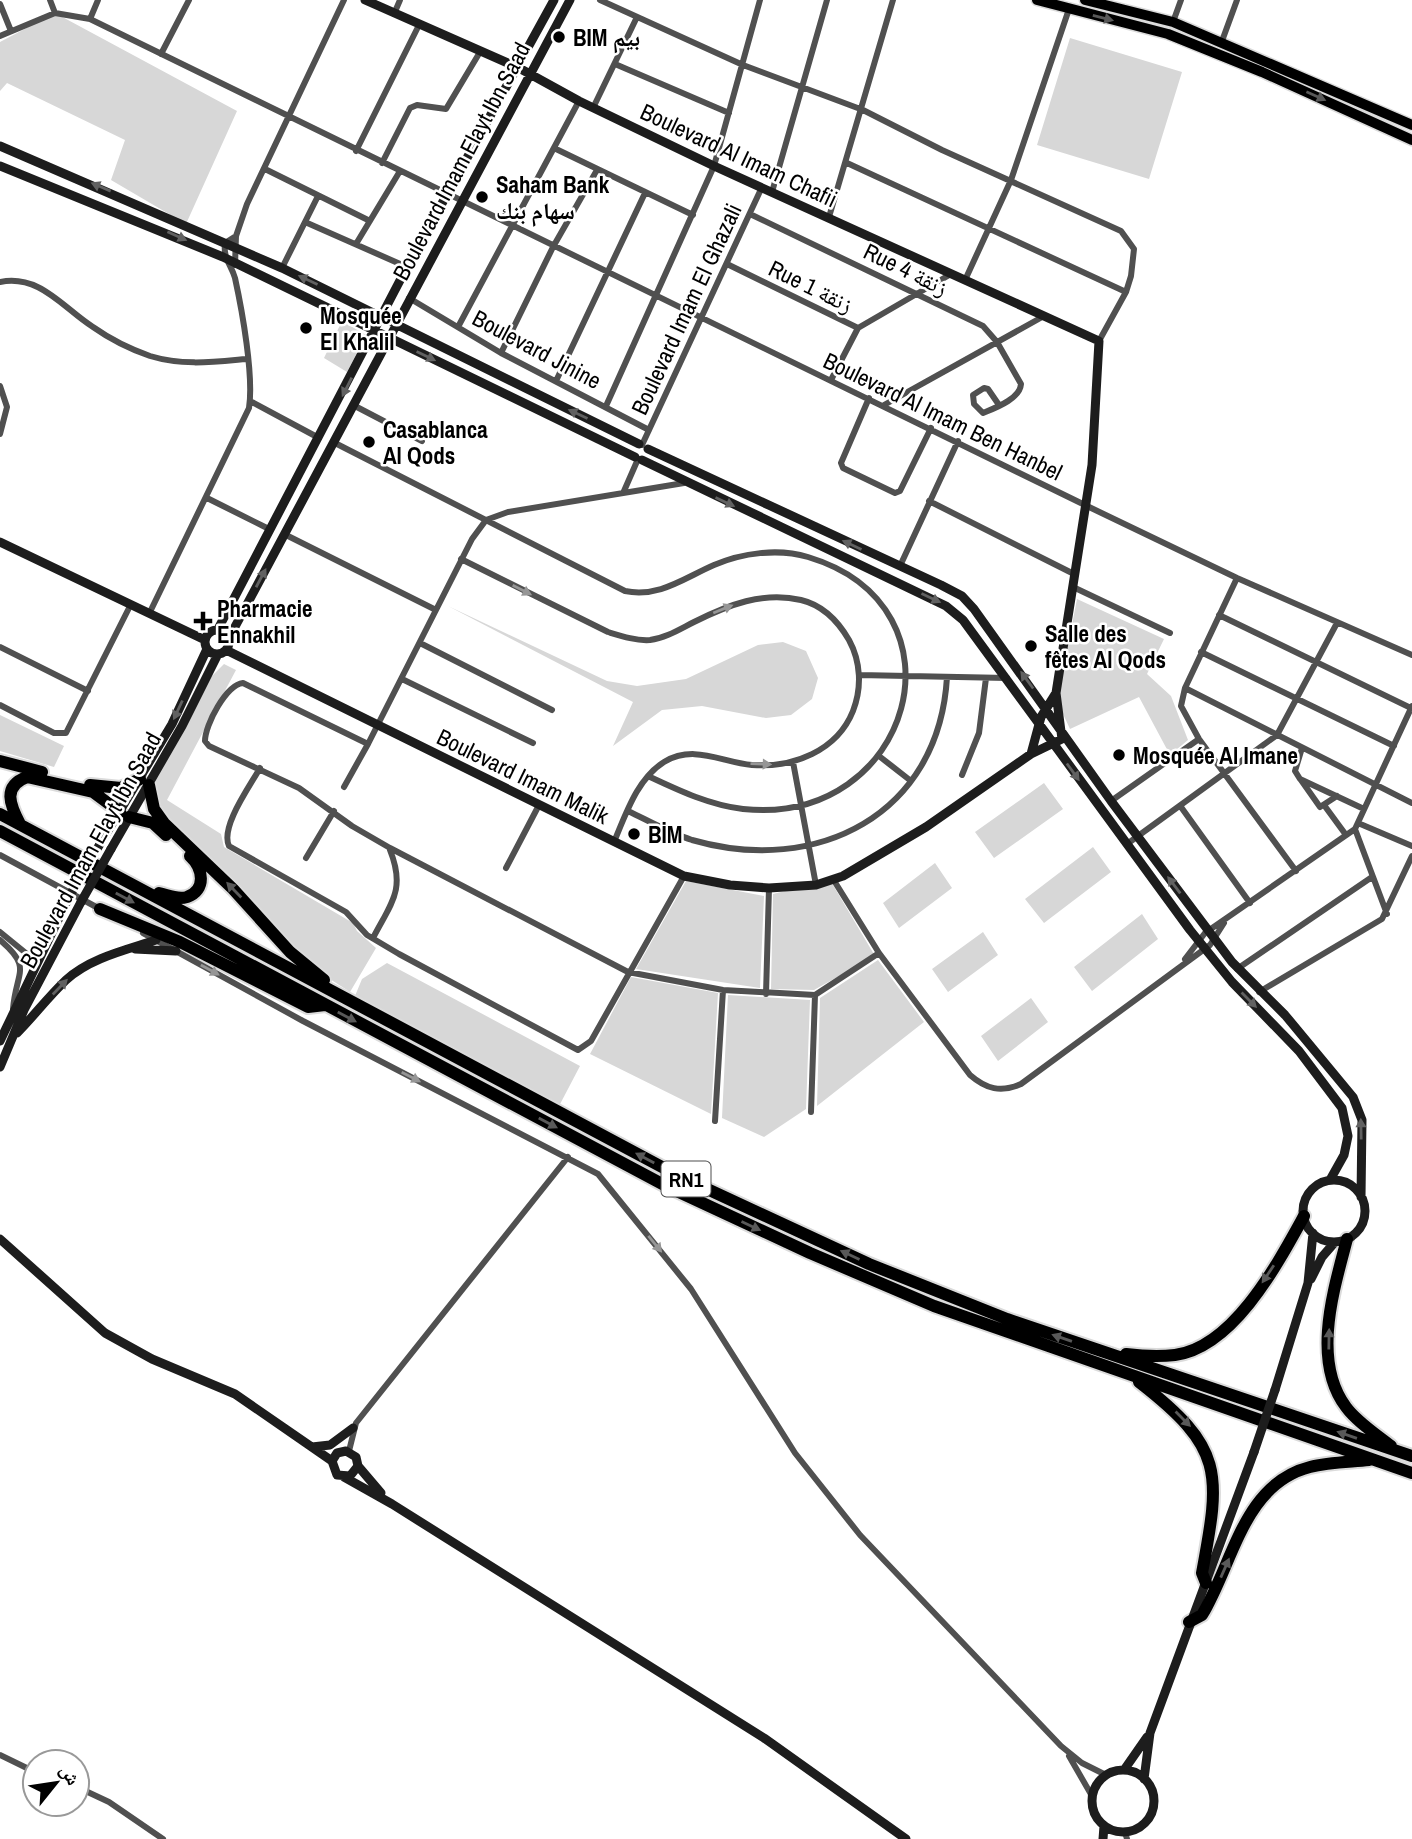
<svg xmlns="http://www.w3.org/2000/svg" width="1412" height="1839" font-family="'Archivo Narrow','Noto Naskh Arabic',sans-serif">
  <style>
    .green { fill: #d7d7d7 }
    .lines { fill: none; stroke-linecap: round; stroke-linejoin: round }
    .primary-casing { stroke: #dbdbdb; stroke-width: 13 }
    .highway-casing { stroke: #dbdbdb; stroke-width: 16 }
    .street { stroke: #505050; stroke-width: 6 }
    .secondary { stroke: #1d1d1d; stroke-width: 9 }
    .primary { stroke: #000; stroke-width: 10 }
    .highway { stroke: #000; stroke-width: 12 }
    .secondary-bridge { stroke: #1d1d1d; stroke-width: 9 }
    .oneway { fill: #595959 }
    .oneway2 { fill: #616161 }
    .oneway3 { fill: #969696 }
    .poi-dot { fill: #000; stroke: #fff; stroke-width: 2.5 }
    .labels { text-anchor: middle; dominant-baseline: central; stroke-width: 5; stroke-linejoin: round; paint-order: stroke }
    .shield { fill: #fff; stroke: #4c4c4c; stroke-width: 2 }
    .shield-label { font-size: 21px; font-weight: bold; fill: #000 }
    .poi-label { font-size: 23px; font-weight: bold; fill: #000; stroke: #fff; text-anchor: start }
    .street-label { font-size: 23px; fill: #000; stroke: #fff }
  </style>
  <rect width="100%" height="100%" fill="#fff"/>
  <path class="green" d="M55 13 237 111 186 224 111 180 125 140 7 83 0 91V42Z
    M1070 38 1182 72 1149 179 1037 145Z
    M342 321 366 335 347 372 324 358Z
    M1077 599 1164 639 1147 674 1171 696 1188 740 1170 755 1139 697 1070 729 1057 701Z
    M448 606 607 681 637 686 686 679 758 645 783 642 806 651 818 678 812 699 791 715 766 718 702 706 662 710 613 746 633 702Z
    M224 664 236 670 167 800 221 834 224 847 353 923 357 931 376 948 350 992 316 970 156 818 149 790 206 682Z
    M0 715 64 746 54 767 0 751Z
    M1044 783 1063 809 994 858 975 832Z
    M1093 847 1111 872 1044 923 1025 899Z
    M935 863 952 888 899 928 883 903Z
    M830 880 875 956 814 990 771 989 773 894Z
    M686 881 764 896 760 988 636 969Z
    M1142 914 1158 939 1092 991 1074 967Z
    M983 932 998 955 948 992 932 969Z
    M878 960 924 1022 817 1106 820 998Z
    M387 963 580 1066 558 1108 355 996 362 979Z
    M631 977 718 993 711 1114 590 1054Z
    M728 995 810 1000 806 1109 764 1137 722 1118Z
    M1031 998 1048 1022 998 1061 981 1036Z"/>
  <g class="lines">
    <g class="primary-casing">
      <path id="primary" d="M1037 0 1168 34 1262 72 1412 140
        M1085 0 1173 22 1412 125"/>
    </g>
    <g class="highway-casing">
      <path id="highway" d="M0 761 42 772
        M90 785 121 788 140 779
        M149 785 154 809 164 823 233 889 290 952 324 980
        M0 814 677 1175 869 1264 1007 1319 1412 1456
        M129 817 153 823 166 835
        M20 824C10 805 2 786 27 777L93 792 120 812
        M0 831 666 1186 810 1253 934 1306 1412 1473
        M159 893C168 895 177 900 187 897 207 890 203 868 190 856
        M100 909 180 942 308 1007 325 1005
        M1347 1239C1334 1289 1311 1360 1346 1407 1357 1422 1376 1434 1391 1446
        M1126 1354C1142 1356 1159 1357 1175 1355 1234 1347 1278 1263 1304 1216
        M1139 1382C1224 1448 1221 1472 1202 1573L1206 1583
        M1189 1622 1202 1615C1233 1564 1243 1484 1310 1467 1329 1462 1350 1462 1369 1460"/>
    </g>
    <path class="street" d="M600 0 743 65 863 110 942 150 1121 231 1134 249 1131 276 1126 292 1099 341
      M0 4 11 31
      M55 13 90 19 1087 506 1237 578 1412 655
      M394 14 400 0
      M90 19 98 0
      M1173 22 1181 0
      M0 36 55 13 50 0
      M1222 41 1237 0
      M161 54 189 0
      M615 64 729 113
      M593 108 637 17
      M556 149 693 215
      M356 151 419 25
      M382 163 410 108 417 105 446 109 480 52
      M847 163 1126 292
      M265 169 370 221
      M772 192 827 0
      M750 214 983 326 997 342 1021 384C1020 399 995 408 983 413L974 404 973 395 984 388 988 389 999 405
      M829 217 893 0
      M305 222 407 267
      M356 244 400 171
      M727 264 858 328 951 274
      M235 265 236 236 247 204 344 0
      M282 268 318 196
      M966 278 1011 180 1069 9
      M0 282C40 274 63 308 93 327 110 339 130 349 150 356 183 366 213 362 246 359
      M409 298 501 353 649 430
      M458 327 579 101
      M501 353 553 247 597 170
      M831 380 858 328
      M556 381 645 193
      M0 386 7 407 0 434
      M869 398 841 463 843 468 895 493 900 491 931 428
      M250 401 319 438
      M353 405 422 441
      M884 405 1044 316
      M606 406 714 166 760 0
      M333 442 625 591C659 598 684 578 714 565 742 553 778 548 808 557 974 607 912 827 743 809 709 805 678 790 648 776
      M642 445 762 187
      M684 483 508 512 486 520 472 539 368 744 243 683C226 685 205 725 205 741L209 746 299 788 352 826 390 848 628 972 723 990 815 995 879 953
      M624 491 638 459
      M207 498 269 529
      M929 501 1074 574
      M284 534 436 610
      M461 559 608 632C621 636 636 641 650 640 666 638 680 629 694 622 728 605 763 591 801 600 822 605 838 621 849 640 861 662 862 688 853 711 837 751 793 768 752 765 721 762 694 744 664 762 637 779 626 814 614 842
      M900 566 958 441
      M1237 578 1185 688 1181 706 1199 739 1296 871
      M1073 587 1170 633
      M149 614 249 408C254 376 242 310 235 278 231 264 223 259 225 243L236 236
      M1219 615 1411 708
      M420 643 552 710
      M0 647 88 691
      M1201 652 1394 746
      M859 675 1007 678
      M402 679 533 743
      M1185 688 1412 803
      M0 705 54 733H66L130 606
      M1302 748 1295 771 1300 779 1364 809
      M879 756 911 781
      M793 762 816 885
      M260 768C250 786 220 827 229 846L346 912 367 935 399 954 578 1050 591 1041 684 876
      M962 775 979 733 986 678
      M1301 780 1320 807 1337 796
      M344 787 368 744
      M1111 801 1199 739
      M1324 805 1346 835
      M1181 807 1250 903
      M628 811C649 821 670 833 692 840 817 876 939 815 947 677
      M1358 823 1412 846
      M1355 829 1387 914
      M1127 844 1277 735 1337 623
      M0 855 100 909
      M306 858 334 811
      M506 868 539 805
      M833 879 879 953 970 1075C986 1089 1001 1093 1021 1084L1210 945 1224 923
      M0 932 27 954H42
      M143 933 303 1021 598 1174 691 1289 795 1453 860 1535 1061 1746 1082 1763 1106 1775
      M373 938C391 903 406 890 390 850
      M0 940C33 968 16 971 13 1009
      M1185 959 1205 933 1355 829 1412 706
      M1237 969 1372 877
      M1259 992 1382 919 1412 856
      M766 994 769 888
      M811 1112 815 995
      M715 1121 723 990
      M349 1451 356 1423 568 1157
      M0 1755 35 1772
      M1069 1756 1092 1796
      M77 1787 109 1802 163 1839
      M1125 1832 1127 1839"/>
    <path class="secondary" d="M0 146 282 268 639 444
      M0 166 223 257 635 457
      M648 449 941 585 962 596 974 609 1111 801 1232 962 1285 1015 1353 1097 1362 1120 1361 1197
      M642 460 946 606 963 620 1190 930 1232 982 1299 1051 1342 1108 1348 1136 1344 1155 1330 1180
      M0 542 205 640
      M218 629 407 267 554 0
      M205 642a12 12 0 1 1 24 0a12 12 0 1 1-24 0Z
      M229 638 570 0
      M226 650 684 876 730 885 769 888 816 885 843 876 926 827 1031 754 1062 739 1056 693 1092 465 1099 341 714 166 579 101 519 68 365 0
      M1031 754 1041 717 1056 693
      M100 844 172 724 207 649
      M111 849 182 726 218 654
      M135 949 176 951
      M17 1033C34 1016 48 997 66 980 90 958 126 950 156 940
      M0 1041 70 895
      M0 1067 24 1010 81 902
      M1303 1211a31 31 0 1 1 62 0a31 31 0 1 1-62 0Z
      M0 1239 105 1333 152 1359 235 1394 332 1461 337 1475 350 1476 358 1466 356 1457 346 1451 337 1453 332 1461
      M1311 1279 1322 1257 1335 1242
      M1275 1390 1308 1283 1313 1233
      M312 1447 330 1445 353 1428
      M358 1466 381 1493
      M344 1477 392 1504 764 1738 906 1839
      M1124 1770 1147 1737
      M1092 1801a31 31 0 1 1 62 0a31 31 0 1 1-62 0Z
      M1144 1779 1150 1733 1254 1452
      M1103 1839 1104 1826"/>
    <use href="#primary" class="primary"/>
    <use href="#highway" class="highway"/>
    <path class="secondary-bridge" d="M70 895 100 844
      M81 902 111 849
      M1254 1452 1275 1390"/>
  </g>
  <defs><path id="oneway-solid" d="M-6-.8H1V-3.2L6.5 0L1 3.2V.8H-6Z" transform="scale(1.75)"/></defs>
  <g class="oneway">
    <use href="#oneway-solid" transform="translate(1103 18) rotate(14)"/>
    <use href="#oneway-solid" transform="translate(1316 96) rotate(24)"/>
    <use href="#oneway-solid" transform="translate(234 890) rotate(-134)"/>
    <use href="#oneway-solid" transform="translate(125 898) rotate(28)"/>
    <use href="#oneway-solid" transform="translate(347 1017) rotate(28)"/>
    <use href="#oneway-solid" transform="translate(548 1123) rotate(28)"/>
    <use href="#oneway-solid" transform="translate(645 1158) rotate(-152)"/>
    <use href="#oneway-solid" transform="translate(751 1226) rotate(25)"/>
    <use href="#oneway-solid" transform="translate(850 1255) rotate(-155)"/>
    <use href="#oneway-solid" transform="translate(1268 1274) rotate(124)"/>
    <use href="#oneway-solid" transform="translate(1062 1338) rotate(-161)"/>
    <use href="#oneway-solid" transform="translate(1329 1339) rotate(-89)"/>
    <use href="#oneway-solid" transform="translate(1183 1419) rotate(45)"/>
    <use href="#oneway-solid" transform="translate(1347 1435) rotate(-161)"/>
    <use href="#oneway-solid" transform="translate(1225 1568) rotate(-66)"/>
  </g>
  <g class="oneway2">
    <use href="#oneway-solid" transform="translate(101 187) rotate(-157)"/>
    <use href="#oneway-solid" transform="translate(177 236) rotate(24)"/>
    <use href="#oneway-solid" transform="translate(308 280) rotate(-155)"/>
    <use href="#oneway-solid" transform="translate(426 356) rotate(26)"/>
    <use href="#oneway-solid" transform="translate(347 387) rotate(117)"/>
    <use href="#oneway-solid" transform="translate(578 414) rotate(-155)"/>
    <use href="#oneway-solid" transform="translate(725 502) rotate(25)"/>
    <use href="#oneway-solid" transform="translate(852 545) rotate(-155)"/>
    <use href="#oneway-solid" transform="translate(261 578) rotate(-62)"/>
    <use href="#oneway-solid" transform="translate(931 598) rotate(25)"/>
    <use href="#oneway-solid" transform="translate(1027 680) rotate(-126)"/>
    <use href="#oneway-solid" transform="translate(178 710) rotate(115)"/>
    <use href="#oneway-solid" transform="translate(1073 772) rotate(54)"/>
    <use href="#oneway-solid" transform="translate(1174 885) rotate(-127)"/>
    <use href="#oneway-solid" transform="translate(60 987) rotate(-46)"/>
    <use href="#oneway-solid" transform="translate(1249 1000) rotate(45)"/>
    <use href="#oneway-solid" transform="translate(1361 1129) rotate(-91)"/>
  </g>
  <g class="oneway3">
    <use href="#oneway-solid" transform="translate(522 590) rotate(27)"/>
    <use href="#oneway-solid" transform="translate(723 609) rotate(-22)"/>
    <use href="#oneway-solid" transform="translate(761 764) rotate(2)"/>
    <use href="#oneway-solid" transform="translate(210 970) rotate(29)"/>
    <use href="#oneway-solid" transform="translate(411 1077) rotate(27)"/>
    <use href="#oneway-solid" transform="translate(655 1244) rotate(51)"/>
  </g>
  <g class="poi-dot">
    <circle cx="559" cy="37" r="7"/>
    <circle cx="482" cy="197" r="7"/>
    <circle cx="306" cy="328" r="7"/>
    <circle cx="369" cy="442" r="7"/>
    <path d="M199.5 610.5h7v7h7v7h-7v7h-7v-7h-7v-7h7z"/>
    <circle cx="1031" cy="646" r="7"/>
    <circle cx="1119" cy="755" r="7"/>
    <circle cx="634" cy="834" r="7"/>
  </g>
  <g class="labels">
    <rect class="shield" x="661.5" y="1161.5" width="49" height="35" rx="5"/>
    <g class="shield-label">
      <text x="686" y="1179">RN1</text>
    </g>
    <g class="poi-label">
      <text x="573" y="37">BIM بيم</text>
      <text x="496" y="184">Saham Bank<tspan x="496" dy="26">سهام بنك</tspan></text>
      <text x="320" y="315">Mosquée<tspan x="320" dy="26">El Khalil</tspan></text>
      <text x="383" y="429">Casablanca<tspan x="383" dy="26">Al Qods</tspan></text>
      <text x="217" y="608">Pharmacie<tspan x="217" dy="26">Ennakhil</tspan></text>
      <text x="1045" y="633">Salle des<tspan x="1045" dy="26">fêtes Al Qods</tspan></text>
      <text x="1133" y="755">Mosquée Al Imane</text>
      <text x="648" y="834">BİM</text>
    </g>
    <g class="street-label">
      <text transform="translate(739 155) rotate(25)">Boulevard Al Imam Chafii</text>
      <text transform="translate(461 161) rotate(-62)">Boulevard Imam Elayt Ibn Saad</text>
      <text transform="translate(906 269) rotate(26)">Rue 4 زنقة</text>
      <text transform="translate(811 286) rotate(26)">Rue 1 زنقة</text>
      <text transform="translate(686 309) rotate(-65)">Boulevard Imam El Ghazali</text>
      <text transform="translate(537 349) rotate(28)">Boulevard Jinine</text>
      <text transform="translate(943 416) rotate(26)">Boulevard Al Imam Ben Hanbel</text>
      <text transform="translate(523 776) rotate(26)">Boulevard Imam Malik</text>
      <text transform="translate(90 850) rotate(-61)">Boulevard Imam Elayt Ibn Saad</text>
    </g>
  </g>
  <g transform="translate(56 1783) rotate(60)"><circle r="33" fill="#ffffff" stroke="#999999" stroke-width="2"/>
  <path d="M0-5L12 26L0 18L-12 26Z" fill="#000000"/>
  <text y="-10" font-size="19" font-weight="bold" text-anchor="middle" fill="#000000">ش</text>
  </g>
</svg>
